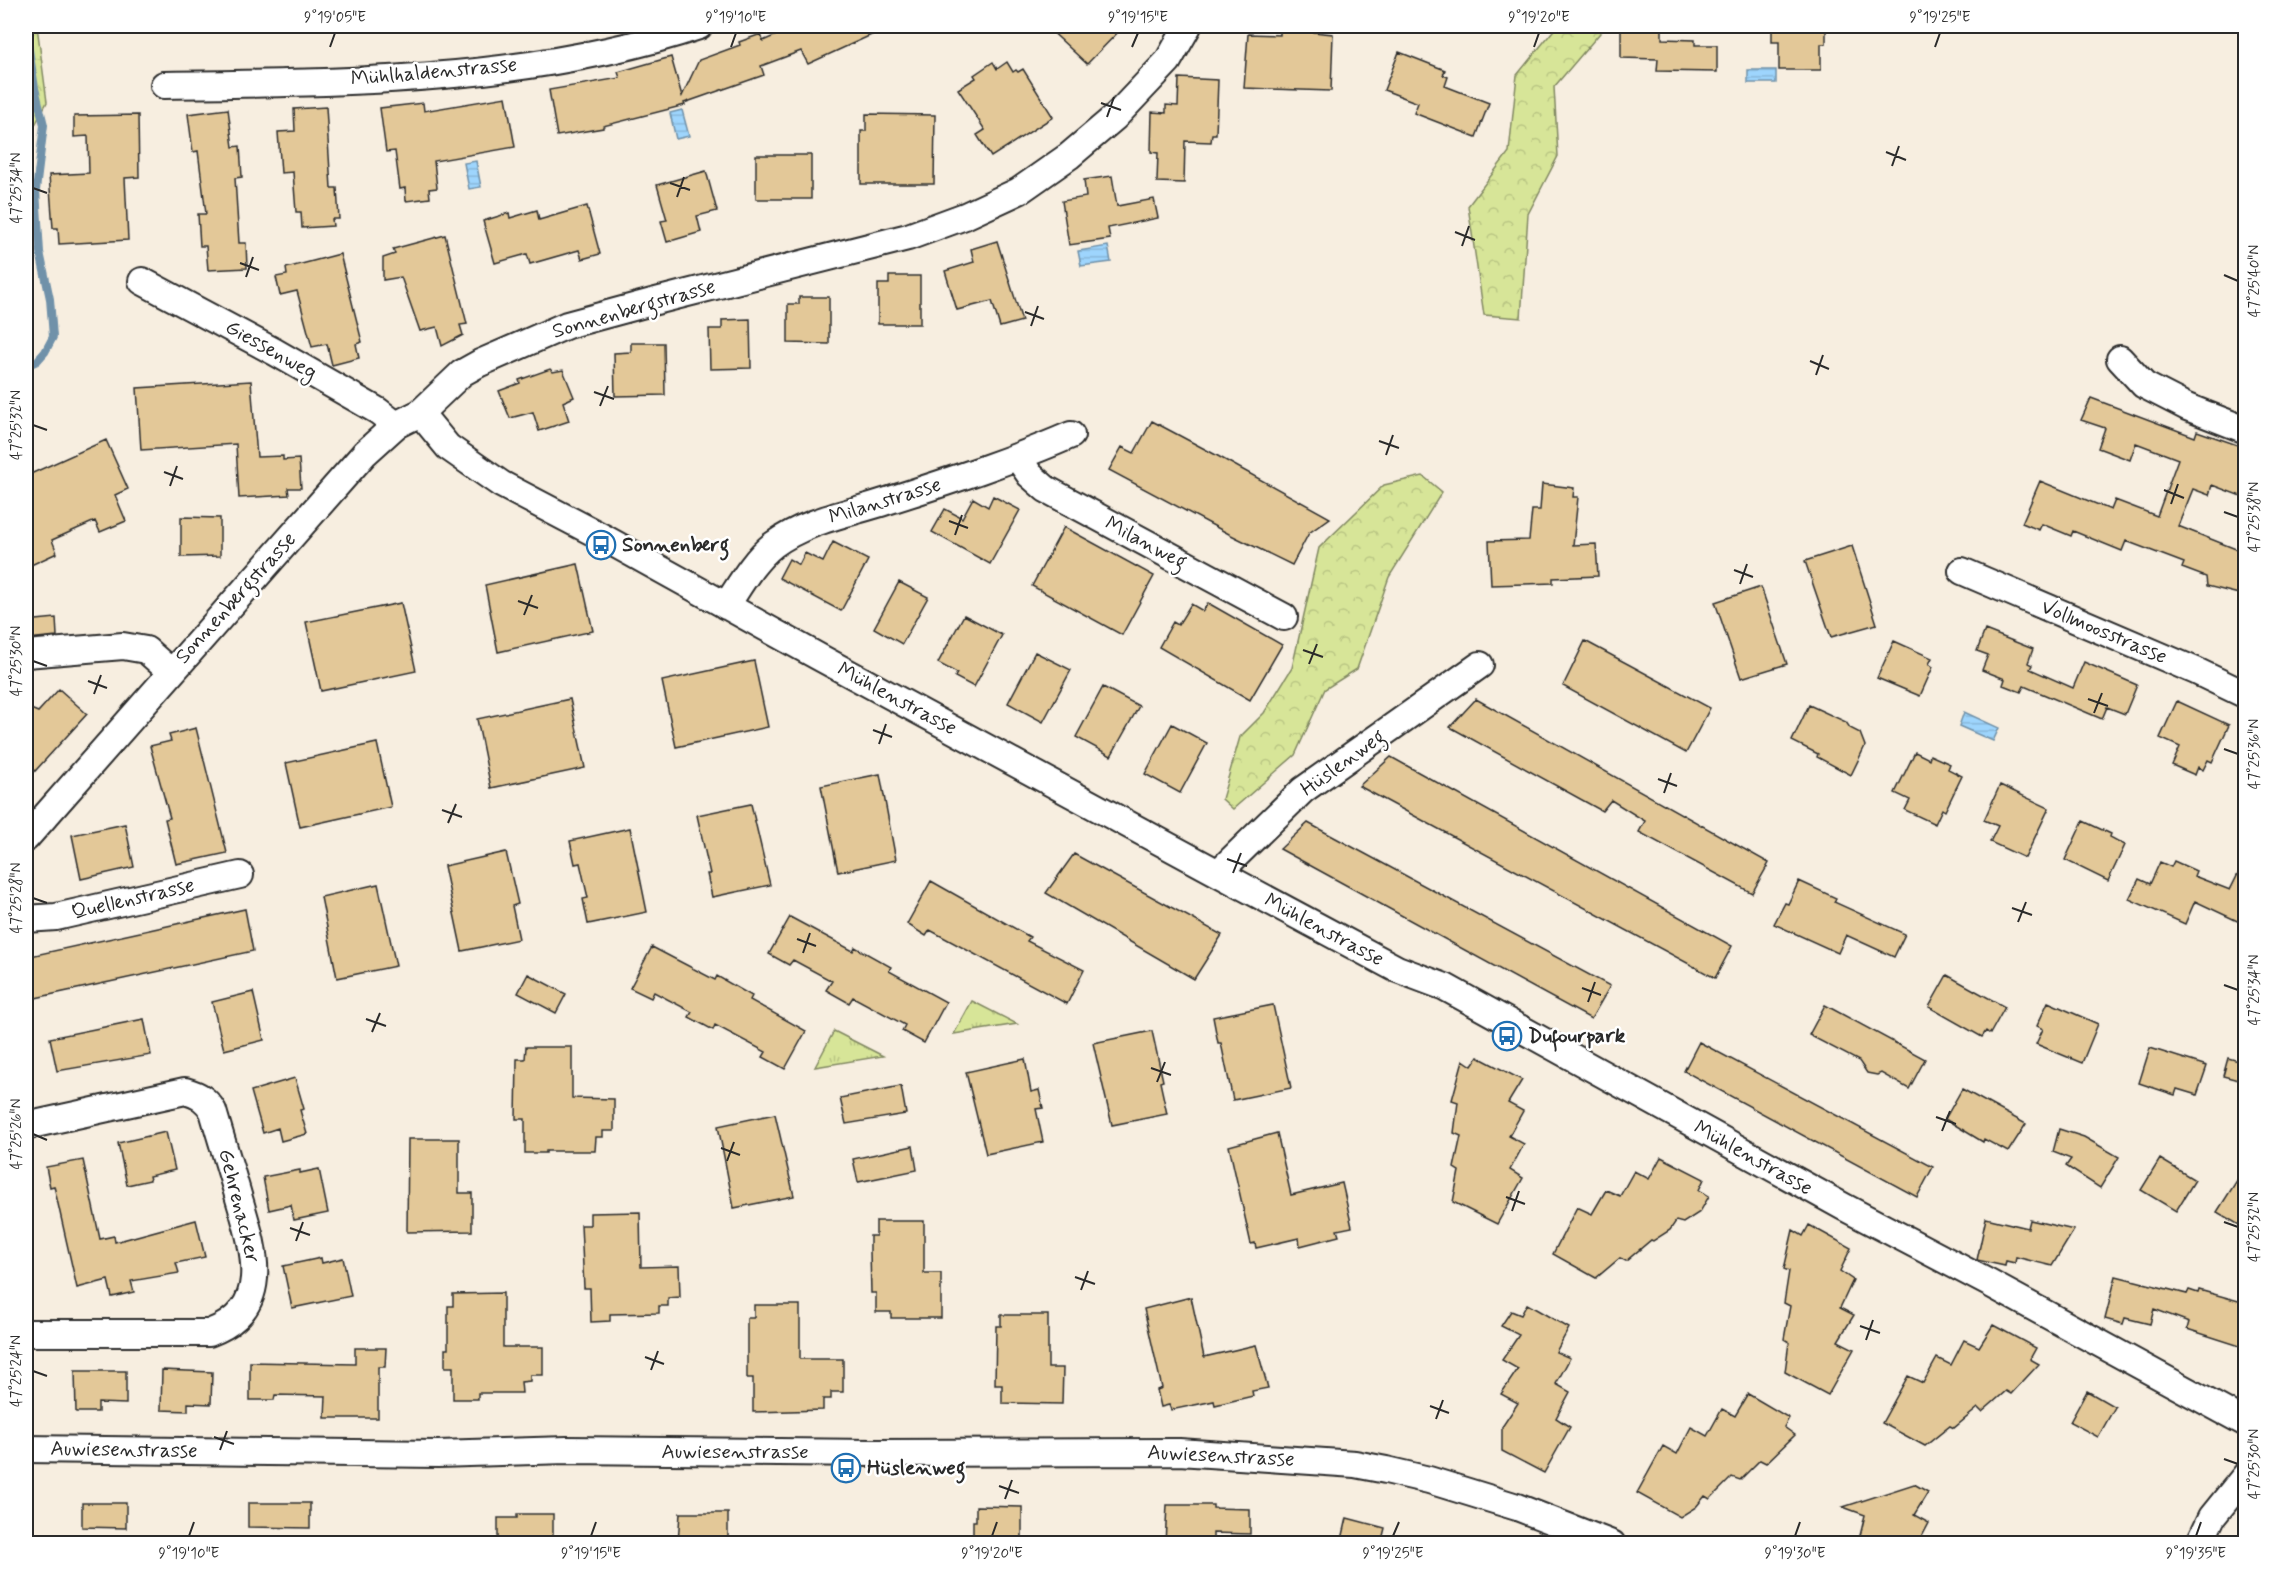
<svg xmlns="http://www.w3.org/2000/svg" width="2271" height="1569" font-family="Mynerve,sans-serif">
  <style>
    .grass { fill: url(#grass-tufts); stroke: #818862; stroke-width: 1.5 }
    .forest { fill: url(#forest-crowns); stroke: #818862; stroke-width: 1.5 }
    .water { fill: url(#water-rules); stroke: #7091a9; stroke-width: 1.5 }
    .lines { fill: none; stroke-linecap: round; stroke-linejoin: round }
    .stream { stroke: #7091a9; stroke-width: 8 }
    .building { fill: #e3c898; stroke: #2b2b2b; stroke-width: 1.5 }
    .minor-casing { stroke: #2b2b2b; stroke-width: 30 }
    .minor { stroke: #fff; stroke-width: 26 }
    .ticks { fill: none; stroke: #2b2b2b; stroke-width: 2 }
    .labels { text-anchor: middle; dominant-baseline: central; stroke-width: 5; stroke-linejoin: round; paint-order: stroke }
    .street-label { font-size: 21px; fill: #2b2b2b; stroke: #fff }
    .poi-label { font-size: 21px; font-weight: bold; fill: #2b2b2b; stroke: #fff; text-anchor: start }
    .neatline { fill: none; stroke: #2b2b2b; stroke-width: 2 }
    .ticks-label { font-size: 15px; text-anchor: middle; fill: #2b2b2b }
  </style>
  <defs>
    <pattern id="grass-tufts" width="24" height="20" patternUnits="userSpaceOnUse" patternTransform="scale(1.5)"><rect width="24" height="20" fill="#d7e598"/><path d="M3 7l-1-3M5 7V3M7 7l1-3M15 17l-1-3M17 17v-4M19 17l1-3" fill="none" stroke="#b9c583"/></pattern>
    <pattern id="forest-crowns" width="20" height="18" patternUnits="userSpaceOnUse" patternTransform="scale(1.5)"><rect width="20" height="18" fill="#d7e598"/><path d="M2 6a3 3 0 1 1 6 0M12 15a3 3 0 1 1 6 0" fill="none" stroke="#b9c583"/></pattern>
    <pattern id="water-rules" width="6" height="5" patternUnits="userSpaceOnUse" patternTransform="scale(1.5)"><rect width="6" height="5" fill="#9ed5fd"/><path d="M0 2.5h6" fill="none" stroke="#88b7d9"/></pattern>
  </defs>
  <rect width="100%" height="100%" fill="#f7eee0"/>
  <filter id="ink" filterUnits="userSpaceOnUse"><feTurbulence type="fractalNoise" baseFrequency=".0167" numOctaves="2"/><feDisplacementMap in="SourceGraphic" scale="12" xChannelSelector="R" yChannelSelector="G"/><feConvolveMatrix kernelMatrix="1 2 1 2 8 2 1 2 1" color-interpolation-filters="sRGB"/></filter>
  <g filter="url(#ink)">
    <path class="grass" d="M972 1001 1017 1024 954 1034Z
      M834 1031 883 1056 815 1067Z"/>
    <path class="forest" d="M26 26H37L47 102 26 142Z
      M1557 26H1606L1554 87 1558 156 1528 214 1521 318 1484 315 1468 206 1509 152 1517 75Z
      M1423 476 1442 492 1389 577 1357 669 1325 689 1295 755 1233 809 1222 799 1240 737 1264 713 1292 668 1319 548 1384 485Z"/>
    <path class="water" d="M1748 70H1776V83H1748Z
      M682 110 689 136 676 139 670 113Z
      M476 161 481 187 469 189 464 163Z
      M1108 246 1111 262 1081 266 1078 251Z
      M1964 712 1999 728 1993 741 1959 726Z"/>
    <g class="lines">
      <path class="stream" d="M26 30 35 88 44 125 36 190 40 252 50 299 53 337 45 352 37 361 26 366"/>
    </g>
    <path class="building" d="M797 26H891L808 64 801 51 761 66 764 75 684 103 685 105 603 126V128L557 136 549 90 620 78 618 72 671 57 682 96 699 60 740 45 739 42 761 34 763 41Z
      M1046 26H1124L1087 64Z
      M1280 26H1314V32L1333 34 1331 91 1244 88 1248 34 1280 35Z
      M1621 26H1662V39L1695 40V45H1717V72L1657 71 1658 59 1621 58Z
      M1772 26H1826V44H1821V70H1779V42H1772Z
      M1399 52 1445 70 1443 75 1448 77 1445 86 1489 103 1476 137 1414 113 1418 103 1384 90Z
      M993 62 997 69 1007 62 1013 72 1016 70 1018 72 1023 69 1053 117 991 157 977 135 985 130 958 89 976 78 974 75Z
      M1179 78 1218 80 1216 134H1212L1211 142 1185 141 1184 183 1157 182 1158 153 1151 152 1152 112 1166 113V105L1178 106Z
      M506 97 515 147 434 161 437 188 429 189 430 198 406 201 405 188 400 189 395 151 386 152 380 108 423 103 424 111Z
      M326 107 331 188H337L339 219H332L333 226 302 228 301 212H296L293 172 281 173 278 132 295 131 294 109Z
      M228 109 233 147 240 146 242 177 235 178 239 243H246L247 268 208 270 206 246H200L198 214H206L198 151 193 152 188 114Z
      M866 114 935 115 934 184H861V131H866Z
      M138 115 139 177 125 178 128 240 59 244 58 228H53L49 175 89 173 88 136 74 137V116Z
      M756 155H811V199H756Z
      M706 171 717 211 697 216 701 232 667 242 661 221 667 220 657 185Z
      M1112 176 1117 206 1154 199 1158 218 1108 228 1110 239 1069 245 1062 201 1086 197 1084 180Z
      M587 206 600 254 582 259 579 250 530 264 527 254 495 263 483 221 509 213 510 218 537 210 539 220Z
      M445 235 467 324 460 325 463 335 442 346 437 327 420 331 401 277 383 280V258L395 254 393 249Z
      M997 241 1022 321 1000 327 992 301 957 310 945 271 974 262 971 249Z
      M340 254 362 342 356 344 359 358 332 365 327 344 312 347 297 291 280 295 276 277 287 275 286 268Z
      M889 276H920V324H878V284H889Z
      M799 297H829V344L788 343V304H799Z
      M750 319 751 368 710 369 709 329H722V320Z
      M631 343H664L665 395 615 396 614 353 631 352Z
      M550 369 553 372 563 370 574 397 563 402 569 421 539 431 533 412 510 418 499 391 520 383 519 380Z
      M251 381 257 457 283 456V460L299 459 301 488H288L289 495 239 498 236 444 141 450 137 388Z
      M2091 398 2195 437 2197 431 2246 448V498L2212 485 2209 495 2193 489 2178 526 2246 553V569L2239 594 2207 586 2206 577 2182 568 2184 563 2126 541 2122 551 2073 531 2071 536 2042 524 2039 530 2022 523 2040 481 2111 510 2115 500 2157 516 2178 459 2136 443 2130 460 2098 448 2105 428 2081 420Z
      M1152 421 1216 455 1330 518 1309 533 1292 565 1229 534 1109 470 1122 447 1134 453Z
      M106 440 128 489 115 495 126 521 100 532 95 521 52 540 57 553 31 565 26 553V476Z
      M1542 484 1574 488 1573 497H1578L1573 545 1596 544 1598 576 1553 578V583L1491 585 1489 541 1529 540 1532 510H1540Z
      M993 496 1020 510 990 564 932 532 945 509 962 518 973 498 988 507Z
      M181 517 220 518V556L181 557Z
      M1064 527 1154 576 1122 635 1032 586Z
      M833 542 868 560 841 611 779 578 789 559 799 565 805 553 823 562Z
      M1852 546 1877 624 1831 637 1805 561Z
      M578 564 593 631 498 652 485 585Z
      M899 582 928 597 902 644 874 628Z
      M1761 587 1787 664 1741 678 1715 602Z
      M401 603 416 671 321 691 306 622Z
      M1208 603 1282 645 1250 700 1159 647 1173 622 1178 625 1191 604 1203 611Z
      M964 615 1002 635 974 687 955 677 957 673 938 663Z
      M56 618 57 636 27 639 26 621Z
      M1985 630 2033 649 2028 663 2032 665 2030 669 2073 688 2084 662 2137 685 2125 714 2107 707 2102 719 2024 686 2021 692 2003 685 2005 679 1982 670 1988 655 1977 651Z
      M1585 641 1710 708 1686 753 1563 686Z
      M1894 641 1932 658 1929 664 1933 667 1920 696 1877 678Z
      M1035 652 1071 670 1043 722 1008 703Z
      M754 661 768 727 676 747 662 681Z
      M1103 687 1139 706 1111 756 1076 737Z
      M59 689 87 714 26 781V707L38 712Z
      M570 699 585 768 491 788 477 719Z
      M1476 699 1769 863 1752 893 1639 832 1645 821 1611 800 1602 811 1450 727Z
      M2177 701 2229 725 2212 762 2208 760 2203 770 2198 767 2195 775 2172 765 2180 747 2160 738Z
      M1809 705 1846 722 1850 728 1860 733 1865 746 1851 775 1817 757 1818 754 1792 741Z
      M1172 724 1207 743 1180 793 1145 774Z
      M196 728 227 853 176 864 165 819 170 818 150 746 171 741 169 735Z
      M377 743 391 807 300 827 286 763Z
      M1915 752 1929 759 1930 755 1950 764 1948 769 1962 776 1945 811 1942 809 1935 824 1905 810 1910 800 1895 793Z
      M1391 757 1732 946 1715 978 1359 786Z
      M880 774 896 860 838 872 821 786Z
      M2000 785 2049 808 2025 858 1990 842 1998 826 1984 820Z
      M751 804 770 885 712 897 707 874H710L697 815Z
      M2083 821 2111 834 2110 837 2125 845 2108 881 2065 860Z
      M1308 823 1610 986 1591 1019 1280 849Z
      M125 824 134 867 81 879 72 835Z
      M630 828 647 912 588 924 583 899 588 898 580 863 575 864 570 841Z
      M506 852 518 904 512 906 519 939 462 951 444 866Z
      M1074 854 1222 935 1194 979 1046 893Z
      M2246 858V925L2195 901 2185 924 2129 899 2139 879 2150 884 2160 862 2171 867 2174 861 2196 871 2194 876 2230 890Z
      M931 881 1030 937 1027 941 1084 970 1067 1004 930 930 926 936 907 924Z
      M1799 881 1836 898 1834 902 1905 934 1894 957 1846 935 1838 953 1774 924 1785 903 1788 904Z
      M378 884 396 966 337 978 321 897Z
      M245 909 253 951 26 1000V957Z
      M790 917 853 951 855 947 891 967 889 971 946 1002 924 1043 902 1031 905 1025 853 997 849 1003 826 990 832 981 793 960 789 965 769 954Z
      M652 947 715 980 717 976 752 996 750 1000 806 1031 785 1069 763 1057 766 1052 715 1025 713 1030 689 1017 692 1012 654 992 651 998 630 988Z
      M528 974 566 994 556 1013 518 993Z
      M1947 975 2005 1007 1990 1034 1986 1031 1982 1037 1929 1007Z
      M253 992 264 1040 224 1050 212 1002Z
      M2048 1002 2098 1024 2082 1063 2036 1044 2043 1029 2037 1026Z
      M1273 1005 1291 1088 1233 1100 1221 1043H1218L1213 1017Z
      M1825 1005 1925 1059 1909 1089 1881 1073 1877 1075 1867 1073 1859 1061 1809 1035Z
      M144 1019 151 1055 57 1071 50 1038Z
      M1152 1031 1163 1081 1160 1082 1167 1114 1112 1125 1093 1043Z
      M1699 1042 1933 1167 1917 1197 1684 1071Z
      M526 1047H572V1098L614 1099V1131H603V1137H596L595 1151H546V1153H525V1119H516L517 1059H525Z
      M2150 1048 2207 1066 2197 1095 2177 1089 2175 1095 2139 1083Z
      M1478 1057 1522 1080 1508 1103 1523 1111 1509 1136 1524 1144 1510 1170 1523 1178 1497 1224 1453 1202 1459 1171 1454 1168 1461 1136 1454 1133 1458 1102 1452 1100 1463 1060 1472 1066Z
      M2228 1058 2246 1063V1082L2223 1076Z
      M1025 1059 1031 1092 1039 1090 1043 1108 1036 1109 1043 1142 986 1154 966 1072Z
      M295 1078 304 1109 300 1110 307 1134 281 1141 278 1128 263 1133 251 1091Z
      M901 1086 906 1114 846 1124 840 1098Z
      M1962 1089 2026 1124 2008 1152 1984 1139 1983 1142 1945 1119Z
      M775 1114 794 1196 734 1208 718 1126Z
      M2059 1129 2084 1137 2119 1157 2100 1188 2066 1166 2071 1159 2053 1152Z
      M166 1132 175 1170 149 1176 150 1180 127 1185 118 1143Z
      M1277 1133 1291 1195 1342 1183 1352 1227 1337 1230 1339 1236 1300 1246 1299 1238 1256 1248 1255 1243 1251 1244 1229 1146Z
      M408 1139H459V1193H472V1231L407 1232Z
      M913 1146 917 1170 858 1182 853 1159Z
      M1661 1157 1704 1179 1699 1190 1709 1196 1700 1212 1683 1223 1676 1221 1670 1230 1653 1241 1651 1240 1626 1261 1620 1258 1596 1278 1553 1254 1577 1207 1592 1214 1606 1190 1620 1196 1634 1171 1649 1179Z
      M2160 1159 2195 1180 2176 1211 2141 1190Z
      M83 1160 100 1239 114 1236 115 1242 196 1220 205 1257 176 1263 179 1273 131 1281 134 1292 112 1297 108 1280 77 1288 54 1186 50 1187 46 1167Z
      M2246 1166V1229L2217 1212Z
      M319 1169 328 1213 294 1220 291 1205 269 1210 263 1177 300 1170V1173Z
      M640 1212 641 1267 679 1266 680 1297 668 1298V1306H659V1313L610 1314V1321L591 1322 590 1288H584L581 1225H590V1213Z
      M1986 1218 2028 1228 2030 1220 2074 1230 2052 1266 2016 1257 2015 1263 2006 1261 2005 1266 1977 1260Z
      M876 1221H924V1273H941V1318H891V1312H876V1293H871L870 1251V1236H876Z
      M1809 1225 1851 1248 1840 1271 1853 1280 1840 1308 1854 1315 1838 1341 1854 1349 1828 1395 1785 1372 1789 1342 1784 1339 1790 1306 1784 1303 1789 1271 1784 1269 1793 1230 1803 1236Z
      M321 1258 322 1263 343 1258 351 1296 292 1308 283 1266Z
      M2116 1276 2187 1294 2189 1290 2198 1293 2199 1290 2246 1303V1348L2187 1329 2189 1322 2154 1309 2150 1324 2125 1318 2123 1324 2105 1319Z
      M503 1293V1347H543V1375H530V1381L521 1382 522 1393H478V1399H453V1367H445V1349H448V1306H453V1294Z
      M1191 1297 1204 1357 1256 1345 1268 1388 1252 1391 1253 1396 1215 1405 1214 1401 1171 1410 1169 1405 1161 1407 1157 1390 1162 1388 1144 1309Z
      M1527 1304 1569 1328 1556 1352 1570 1358 1556 1384 1570 1392 1556 1418 1570 1427 1544 1473 1502 1451V1427L1518 1403 1501 1394 1518 1369 1502 1360 1519 1335 1501 1326 1511 1311 1521 1315Z
      M754 1305H800V1359H843V1392H831V1399H823V1410L753 1412V1378H747V1318H754Z
      M1001 1315H1048V1368H1063L1062 1404 1002 1403V1385H995L996 1326H1001Z
      M1993 1325 2036 1348 2030 1359 2039 1364 2011 1394 2006 1391 1982 1412 1978 1408 1954 1428 1950 1426 1925 1446 1882 1423 1908 1376 1923 1383 1937 1358 1951 1365 1964 1340 1979 1347Z
      M355 1348H386L385 1367H378V1418H325L326 1396 275 1395 274 1400H250V1362L355 1364Z
      M162 1370 212 1372 211 1404 188 1403V1411L161 1410Z
      M75 1371H126V1404L98 1403V1412H76Z
      M2087 1391 2115 1407 2098 1437 2070 1422Z
      M1748 1394 1789 1418 1784 1427 1795 1435 1766 1463 1760 1460 1740 1480 1732 1477 1710 1499 1705 1496 1696 1507 1680 1517 1637 1493 1663 1446 1677 1454 1691 1427 1707 1436 1722 1409 1735 1416Z
      M1914 1484 1928 1492 1914 1515 1929 1523 1918 1544H1858L1865 1515 1843 1507Z
      M82 1503H126V1528L82 1527Z
      M248 1503H310V1528L248 1527Z
      M1167 1505H1213V1508L1250 1509V1534L1213 1533V1544H1165Z
      M976 1506 1022 1507V1544H973V1521H976Z
      M680 1513H728V1544H678Z
      M517 1514H553V1544H498V1518H517Z
      M1347 1518 1385 1528 1381 1544H1341Z"/>
    <g class="lines">
      <g class="minor-casing">
        <path id="minor" d="M164 85C339 83 532 82 699 26
          M142 281 275 352 378 411 396 425
          M2120 359 2144 385 2187 407 2246 430
          M420 413 448 447 501 484 606 539 819 657 1218 873 1397 969 1445 987 1844 1207 1989 1283 2246 1423
          M1018 458 1030 475 1046 489 1284 617
          M1962 571 2196 671 2246 695
          M726 606C740 585 753 561 773 545 807 520 848 514 887 501 950 481 1011 461 1071 435
          M26 654 123 646 146 650 171 672
          M26 838 365 453 396 425 420 413 462 373 480 363 567 325 652 302 908 237 965 216 1019 191 1069 156 1115 117 1168 61 1188 26
          M1218 873 1303 790 1480 665
          M26 919 56 917 240 875
          M26 1126 185 1091C199 1095 206 1099 213 1111 221 1139 230 1167 238 1195 253 1246 276 1308 209 1333H26
          M26 1449 438 1454 567 1450 873 1453 1179 1452 1355 1464 1386 1470 1429 1480 1517 1507 1612 1544
          M2199 1544 2212 1517 2246 1475"/>
      </g>
      <use href="#minor" class="minor"/>
    </g>
  </g>
  <path class="ticks" d="M330 47 335 33M731 47 736 33M1132 47 1138 33M1534 47 1539 33M1935 47 1940 33M1101 103 1121 110M1107 117 1114 97M1886 152 1906 160M1892 166 1899 146M670 183 690 190M33 188 47 193M677 197 684 177M1455 232 1475 240M1462 246 1469 226M240 263 259 270M2224 275 2238 281M246 277 253 257M1025 312 1044 319M1031 326 1038 306M1810 361 1829 369M1816 375 1823 355M594 392 614 399M600 406 608 386M33 425 47 430M1379 441 1399 448M1386 455 1393 435M164 472 183 479M170 486 177 466M2164 490 2184 498M2171 504 2178 484M2224 512 2238 517M949 521 968 528M955 535 962 515M1734 570 1753 577M1740 584 1747 564M518 601 538 608M524 615 532 595M1303 650 1323 657M33 661 47 666M1309 664 1317 644M88 681 107 688M94 694 101 675M2088 699 2108 706M2094 713 2102 693M873 730 892 737M879 744 886 724M2224 749 2238 754M1658 779 1677 786M1664 793 1671 773M442 810 462 817M448 823 456 804M1227 859 1247 866M1233 873 1241 853M33 898 47 903M2012 908 2032 915M2018 922 2026 902M797 939 816 946M803 953 810 933M2224 985 2238 990M1582 988 1601 995M1588 1002 1595 982M366 1019 386 1026M372 1032 380 1013M1151 1068 1171 1075M1157 1082 1165 1062M1936 1117 1956 1124M1942 1131 1950 1111M33 1134 47 1140M721 1148 740 1155M727 1161 734 1142M1506 1197 1525 1204M1512 1211 1519 1191M2224 1222 2238 1227M290 1228 310 1235M296 1241 303 1222M1075 1277 1095 1284M1081 1290 1088 1271M1860 1326 1880 1333M1866 1340 1873 1320M645 1357 664 1364M651 1370 658 1351M33 1371 47 1376M1430 1406 1449 1413M1436 1419 1443 1400M214 1437 234 1444M220 1450 227 1431M2224 1459 2238 1464M999 1486 1019 1493M1005 1499 1012 1480M189 1536 194 1522M591 1536 596 1522M992 1536 997 1522M1393 1536 1399 1522M1795 1536 1800 1522M2196 1536 2201 1522"/>
  <defs>
    <g id="bus-ring" transform="scale(1.5)"><circle r="9.5" fill="#fff" stroke="#1f6fb2" stroke-width="1.5"/><path d="M-5-6H5V4H4V6H2V4H-2V6H-4V4H-5ZM-3.5-4V0h7V-4ZM-3.5 1.2v1.5H-2V1.2ZM2 1.2v1.5H3.5V1.2Z" fill="#1f6fb2"/></g>
  </defs>
  <g fill-rule="evenodd">
    <use href="#bus-ring" x="601" y="545"/>
    <use href="#bus-ring" x="1507" y="1036"/>
    <use href="#bus-ring" x="846" y="1468"/>
  </g>
  <g class="labels">
    <g class="street-label">
      <text transform="translate(434 72) rotate(-5)">Mühlhaldenstrasse</text>
      <text transform="translate(634 309) rotate(-16)">Sonnenbergstrasse</text>
      <text transform="translate(271 350) rotate(29)">Giessenweg</text>
      <text transform="translate(885 501) rotate(-17)">Milanstrasse</text>
      <text transform="translate(1146 543) rotate(28)">Milanweg</text>
      <text transform="translate(236 598) rotate(-48)">Sonnenbergstrasse</text>
      <text transform="translate(2104 632) rotate(23)">Vollmoosstrasse</text>
      <text transform="translate(897 699) rotate(28)">Mühlenstrasse</text>
      <text transform="translate(1343 763) rotate(-36)">Hüslenweg</text>
      <text transform="translate(133 899) rotate(-13)">Quellenstrasse</text>
      <text transform="translate(1324 930) rotate(28)">Mühlenstrasse</text>
      <text transform="translate(1753 1158) rotate(29)">Mühlenstrasse</text>
      <text transform="translate(239 1206) rotate(76)">Gehrenacker</text>
      <text transform="translate(124 1450) rotate(1)">Auwiesenstrasse</text>
      <text x="735" y="1452">Auwiesenstrasse</text>
      <text transform="translate(1221 1456) rotate(3)">Auwiesenstrasse</text>
    </g>
    <g class="poi-label">
      <text x="622" y="545">Sonnenberg</text>
      <text x="1528" y="1036">Dufourpark</text>
      <text x="867" y="1468">Hüslenweg</text>
    </g>
  </g>
  <rect width="2271" height="1569" fill="none" stroke="#fff" stroke-width="66"/>
  <rect x="33" y="33" width="2205" height="1503" class="neatline"/>
  <g class="ticks-label">
    <text x="335" y="22">9°19'05"E</text>
    <text x="736" y="22">9°19'10"E</text>
    <text x="1138" y="22">9°19'15"E</text>
    <text x="1539" y="22">9°19'20"E</text>
    <text x="1940" y="22">9°19'25"E</text>
    <text transform="translate(16 188) rotate(-90)" y="5">47°25'34"N</text>
    <text transform="translate(2254 281) rotate(-90)" y="5">47°25'40"N</text>
    <text transform="translate(16 425) rotate(-90)" y="5">47°25'32"N</text>
    <text transform="translate(2254 517) rotate(-90)" y="5">47°25'38"N</text>
    <text transform="translate(16 661) rotate(-90)" y="5">47°25'30"N</text>
    <text transform="translate(2254 754) rotate(-90)" y="5">47°25'36"N</text>
    <text transform="translate(16 898) rotate(-90)" y="5">47°25'28"N</text>
    <text transform="translate(2254 990) rotate(-90)" y="5">47°25'34"N</text>
    <text transform="translate(16 1134) rotate(-90)" y="5">47°25'26"N</text>
    <text transform="translate(2254 1227) rotate(-90)" y="5">47°25'32"N</text>
    <text transform="translate(16 1371) rotate(-90)" y="5">47°25'24"N</text>
    <text transform="translate(2254 1464) rotate(-90)" y="5">47°25'30"N</text>
    <text x="189" y="1558">9°19'10"E</text>
    <text x="591" y="1558">9°19'15"E</text>
    <text x="992" y="1558">9°19'20"E</text>
    <text x="1393" y="1558">9°19'25"E</text>
    <text x="1795" y="1558">9°19'30"E</text>
    <text x="2196" y="1558">9°19'35"E</text>
  </g>
</svg>
